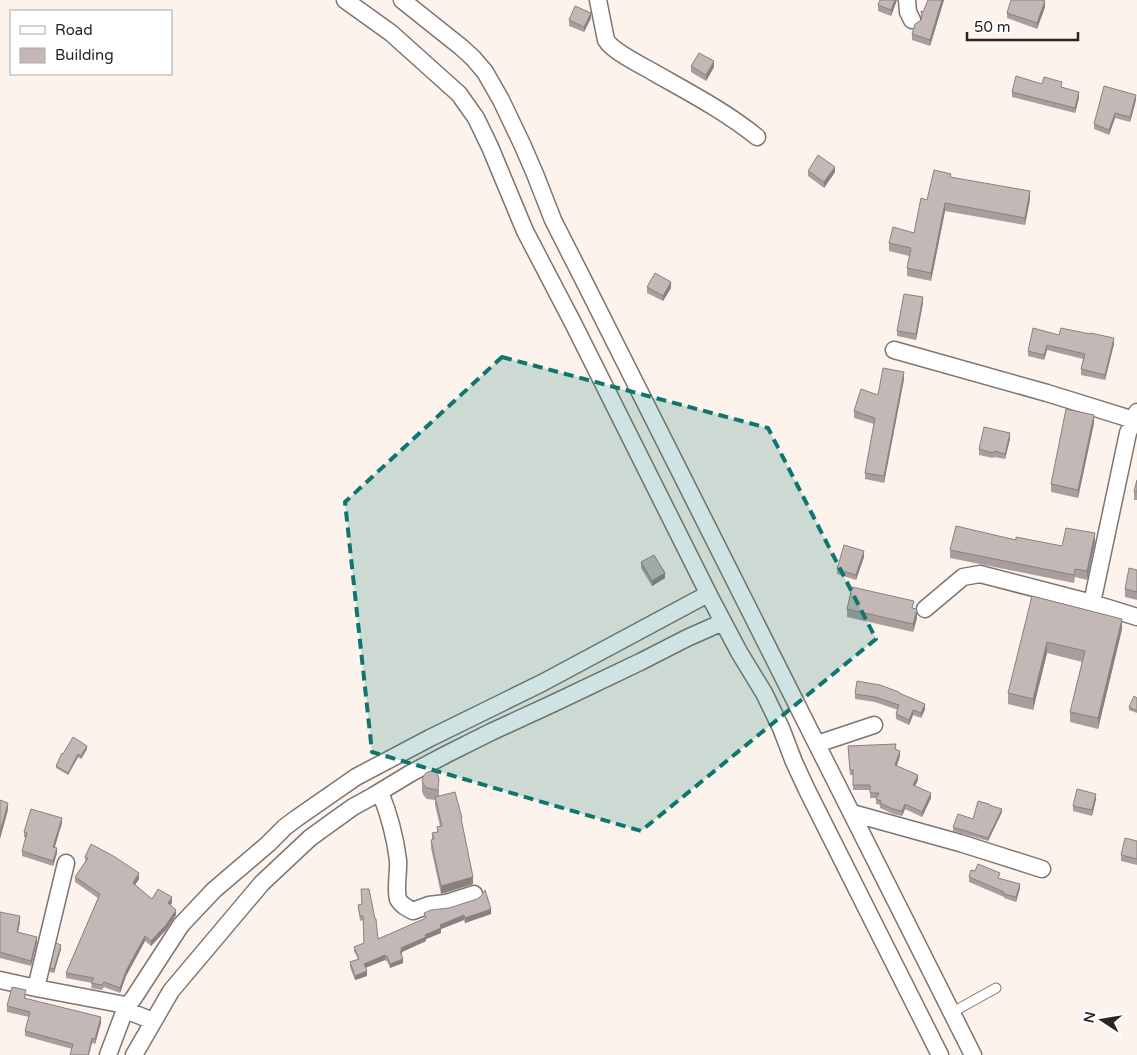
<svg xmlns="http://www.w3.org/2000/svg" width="1137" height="1055" font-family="'Varela Round',sans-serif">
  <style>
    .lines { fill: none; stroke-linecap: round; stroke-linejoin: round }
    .lane-casing { stroke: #7e7570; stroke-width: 11 }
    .street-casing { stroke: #7e7570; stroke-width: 19 }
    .lane { stroke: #fff; stroke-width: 9 }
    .street { stroke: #fff; stroke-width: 16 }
    .wall { fill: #a99e9d }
    .shaded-wall { fill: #89817f }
    .building { fill: #c4b8b6; stroke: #89817f }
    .marked { fill: #0f766e; fill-opacity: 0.2; stroke: #0f766e; stroke-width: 4; stroke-dasharray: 10 6; stroke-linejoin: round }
  </style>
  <rect width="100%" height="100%" fill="#fdf3ed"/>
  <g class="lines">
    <g class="lane-casing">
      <path id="lane" d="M951 1013 996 988"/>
    </g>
    <g class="street-casing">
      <path id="street" d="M345 0 391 33 459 94 476 118 490 147 525 231 573 323 711 599 739 652 764 693 781 728 794 762 807 790 940 1055
        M402 0 461 47 473 58 485 72 501 100 522 144 535 174 553 220 589 291 973 1055
        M598 0 606 40C612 51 641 65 653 72 688 92 725 111 757 137
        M907 0 908 12 912 20
        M894 350 1047 393 1137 421
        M1137 412 1128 433 1092 603 1137 617
        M925 609 963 577 980 574 1092 603
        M817 744 874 725
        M380 792C389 814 395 836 398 860 399 870 395 889 398 899 401 905 407 908 413 911L429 905 446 903 474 894
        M852 813 960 843 1042 869
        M0 980 36 988 120 1004 126 1007 133 1013 153 1021
        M36 988 66 863
        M108 1055 126 1007 133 999 181 925 214 890 268 844 285 827 297 818 356 777 430 738 542 683 708 594
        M134 1055 171 991 262 883 310 838 332 822 353 807 373 796 411 773 447 754 491 732 554 703 640 662 687 638 723 622"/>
    </g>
    <use href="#lane" class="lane"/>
    <use href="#street" class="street"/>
  </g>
  <path class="wall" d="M897 0 891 16 878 11V5Z
    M928 0H944L930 46 912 40V34L921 20V11L923 12Z
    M1045 7 1037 29 1007 18V13Z
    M591 18 584 32 569 26V20Z
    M691 66 714 67 706 81 691 72Z
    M1042 84 1062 88 1079 98 1075 113 1012 97V92Z
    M1136 100 1130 122 1115 118 1109 135 1094 129V124Z
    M808 171 835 172 824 188 808 176Z
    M951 177 1030 199 1025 225 945 211 931 281 907 276V268L909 256 889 251V243L914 233 927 200Z
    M647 287 671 288 663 301 647 293Z
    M923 303 916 340 897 336V331Z
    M1059 335 1114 344 1105 380 1081 375V369L1083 359 1047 350 1044 360 1028 356V351Z
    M904 379 884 483 865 479V473L874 424 854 418V411L878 395Z
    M1094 423 1078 498 1051 492V484Z
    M1010 439 1005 459 994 457 993 458 979 455V449Z
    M1137 480V500H1134V491Z
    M1016 540 1062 546 1095 542 1087 580 1075 577 1074 583 950 558V550Z
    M864 557 856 580 837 574V569Z
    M641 562 665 578 652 586 641 568Z
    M1137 570V600L1125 597V589Z
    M1032 596 1122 629 1098 729 1070 722V712L1082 662 1047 653 1033 710 1008 704V693Z
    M847 609H914L917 618 913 632 847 617Z
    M855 694H899L925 709 921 718 913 715 909 725 896 719V714L898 710 875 702 855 699Z
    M1137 698V713L1129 710V707Z
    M848 746 896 749 900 756 897 766 918 780 915 786 931 798 922 817 905 809 902 816 893 814 880 808V805L876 804V798H870V790H853V775H850Z
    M87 749 81 759 78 757 68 775 56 768V766L63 754Z
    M422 781 439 790V796L462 826 473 884 441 894 431 848V840H432V833L437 832V827L440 826 435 805V800L427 799 424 796 422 792Z
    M1096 799 1092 816 1073 811V806Z
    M989 805 1002 812 988 841 953 831V827L973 819Z
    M62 823 55 847 57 853 53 866 22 856V851L26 838 24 837V832Z
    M1137 841V865L1121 861V855Z
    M85 857 139 879 135 885 152 899 172 903 170 905 176 915 166 930 151 946 145 941 126 976 120 993 104 987 102 990 91 988 92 983 66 978V973L98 898 75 882V877L85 862Z
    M969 877 1000 878 1020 888 1016 902 1004 898V897L969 882Z
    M358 905 378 939 425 919 424 913 491 914 465 923 464 920 441 929V933L426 939V941L402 952V955L403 963 390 968 387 961H386L385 960 366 968 367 976 355 980 350 967V962L358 959 354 951V947L364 943 363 920 360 921Z
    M0 912 20 922 18 932 37 942 31 966 0 958Z
    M61 949 54 973 50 972V968Z
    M26 996 25 998 101 1023 95 1044 92 1043 72 1049 25 1036V1031L29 1017 7 1012V1006Z"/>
  <path class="shaded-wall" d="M895 0H897L891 16V10Z
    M942 0H944L930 46V40Z
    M1045 1V7L1037 29V23Z
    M591 13V18L584 32V27Z
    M714 61V67L706 81V75Z
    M1079 92V98L1075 113V108Z
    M1136 95V100L1130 122V117Z
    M1115 113V118L1109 135V130Z
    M835 167V172L824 188V182Z
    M1030 191V199L1025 225V218Z
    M945 203V211L931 281V273Z
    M671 282V288L663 301V296Z
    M923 297V303L916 340V334Z
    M1114 338V344L1105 380V375Z
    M1047 345V350L1044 360V355Z
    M904 372V379L884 483V476Z
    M1094 415V423L1078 498V490Z
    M1010 433V439L1005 459V454Z
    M1095 533V542L1087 580V571Z
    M864 551V557L856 580V575Z
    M665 573V578L652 586V581Z
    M917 609V618L913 632V624Z
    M1122 619V629L1098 729V718Z
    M1047 642V653L1033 710V699Z
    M925 704V709L921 718V713Z
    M913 710V715L909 725V720Z
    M87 746V749L81 759V756Z
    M900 751V756L895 770V765Z
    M78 754V757L68 775V773Z
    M918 775V780L913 790V785Z
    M931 793V798L922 817V812Z
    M1096 794V799L1092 816V810Z
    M8 803V810L0 839V832Z
    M905 804V809L902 816V811Z
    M1002 809V812L988 841V838Z
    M62 818V823L53 852V847Z
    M57 848V853L53 866V861Z
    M139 873V879L133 888V883Z
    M473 877V884L441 894V886Z
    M1020 884V888L1016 902V897Z
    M172 897V903L168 909V903Z
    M491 909V914L465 923V918Z
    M176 910V915L166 930 151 946V941Z
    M464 915V920L441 929V933L426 939V941L402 952V955L400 956 401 948 425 935 440 925Z
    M20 916V922L17 937V932Z
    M145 936V941L126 976 120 993V988L126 971Z
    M37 937V942L31 966V961Z
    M61 945V949L54 973V969Z
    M385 955V960L364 968V964Z
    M403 959V963L390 968V964Z
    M367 971V976L355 980V976Z
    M101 1017V1023L95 1044V1039Z
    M92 1038V1043L89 1055H88Z"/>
  <path class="building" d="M880 0H895L891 10 878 5Z
    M928 0H942L930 40 912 34 915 24 921 20 922 16 921 11 923 12Z
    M1011 0H1041L1045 1 1037 23 1007 13Z
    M575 6 591 13 584 27 569 20Z
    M699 53 714 61 706 75 691 66Z
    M1016 76 1042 84 1044 77 1062 82 1061 87 1079 92 1075 108 1012 92Z
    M1104 86 1136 95 1130 117 1115 113 1109 130 1094 124Z
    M818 155 835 167 824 182 808 171Z
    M934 170 951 174 950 177 1030 191 1025 218 945 203 931 273 907 268 911 248 889 243 893 227 914 233 921 198 927 200Z
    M655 273 671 282 663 296 647 287Z
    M904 294 923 297 916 334 897 331Z
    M1033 328 1059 335 1061 328 1090 334V333L1114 338 1105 375 1081 369 1085 354 1047 345 1044 355 1028 351Z
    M883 368 904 372 884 476 865 473 875 418 854 411 861 389 878 395Z
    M1066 409 1094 415 1078 490 1051 484Z
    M984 427 1010 433 1005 454 994 451 993 453 979 449Z
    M1137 480V492L1134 491Z
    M956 526 1016 540V537L1062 546 1066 528 1095 533 1087 571 1075 569 1074 575 950 550Z
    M844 545 864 551 856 575 837 569Z
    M654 555 665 573 652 581 641 562Z
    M1129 568 1137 570V592L1125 589Z
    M852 587 914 601 912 608 917 609 913 624 847 609Z
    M1032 596 1122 619 1098 718 1070 712 1085 651 1047 642 1033 699 1008 693Z
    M857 681 880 685 899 692V693L925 704 921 713 913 710 909 720 896 714 899 705 875 697 855 694Z
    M1134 696 1137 698V711L1129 707Z
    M73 737 87 746 81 756 78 754 68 773 56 766 62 753 63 754Z
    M896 744 895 749 900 751 895 765 918 775 913 785 931 793 922 812 905 804 902 811 893 809 880 803 881 801 876 799 879 793H870V785H853V770H850L848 746Z
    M430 771 437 773 439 779 438 790 427 788 424 785 422 781 423 777 426 773Z
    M1077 789 1096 794 1092 810 1073 806Z
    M455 792 462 818H461L473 877 441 886 431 840 434 839 432 833 438 832 437 827 442 826 435 797Z
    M0 800 8 803 0 832Z
    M978 801 989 804V805L1002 809 988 838 953 827 958 814 973 819Z
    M31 809 62 818 53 847 57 848 53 861 22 851 27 833 24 832Z
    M1125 838 1137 841V859L1121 855Z
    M91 844 115 857 139 873 133 883 152 899 158 889 172 897 168 903 176 910 166 925 151 941 145 936 126 971 120 988 104 982 102 985 91 983 94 978 66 973 100 894 75 877 88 858 85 857Z
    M978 864 1000 873 998 878 1020 884 1016 897 1004 894V892L969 877 971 870 975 871Z
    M361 889H369L375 919H376L378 939 426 918 424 913 431 910 449 908 477 899 481 896 485 890 491 909 465 918 464 915 440 925 441 928 425 935 426 937 401 948 402 951H400L403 959 390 964 387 956 386 957 385 955 364 964 367 971 355 976 350 962 359 959 354 947 364 943 363 916H360L358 905 362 904Z
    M0 912 20 916 17 932 37 937 31 961 0 952Z
    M56 943 61 945 54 969 50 968Z
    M12 987 26 990 24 998 101 1017 95 1039 92 1038 88 1055H70L73 1044 25 1031 30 1012 7 1006Z"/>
  <path class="marked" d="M502 357 768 428 876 639 641 831 372 752 345 502Z"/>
  <rect x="10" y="10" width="162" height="65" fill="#ffffff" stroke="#a9a8a7"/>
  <rect x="20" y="26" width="25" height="8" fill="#ffffff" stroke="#a9a8a7"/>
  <text x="55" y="35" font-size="15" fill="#292523">Road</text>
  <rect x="20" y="48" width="25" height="15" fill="#c4b8b6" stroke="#a9a8a7"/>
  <text x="55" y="60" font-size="15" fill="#292523">Building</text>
  <g transform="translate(1102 1020) rotate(282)" stroke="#ffffff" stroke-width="4" paint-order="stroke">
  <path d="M0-4L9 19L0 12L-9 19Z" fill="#292523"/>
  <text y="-8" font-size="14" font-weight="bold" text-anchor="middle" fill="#292523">N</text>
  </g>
  <path d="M967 32v8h111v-8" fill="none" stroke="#292523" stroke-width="2.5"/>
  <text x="974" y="32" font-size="15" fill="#292523" stroke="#ffffff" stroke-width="4" paint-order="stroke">50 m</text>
</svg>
